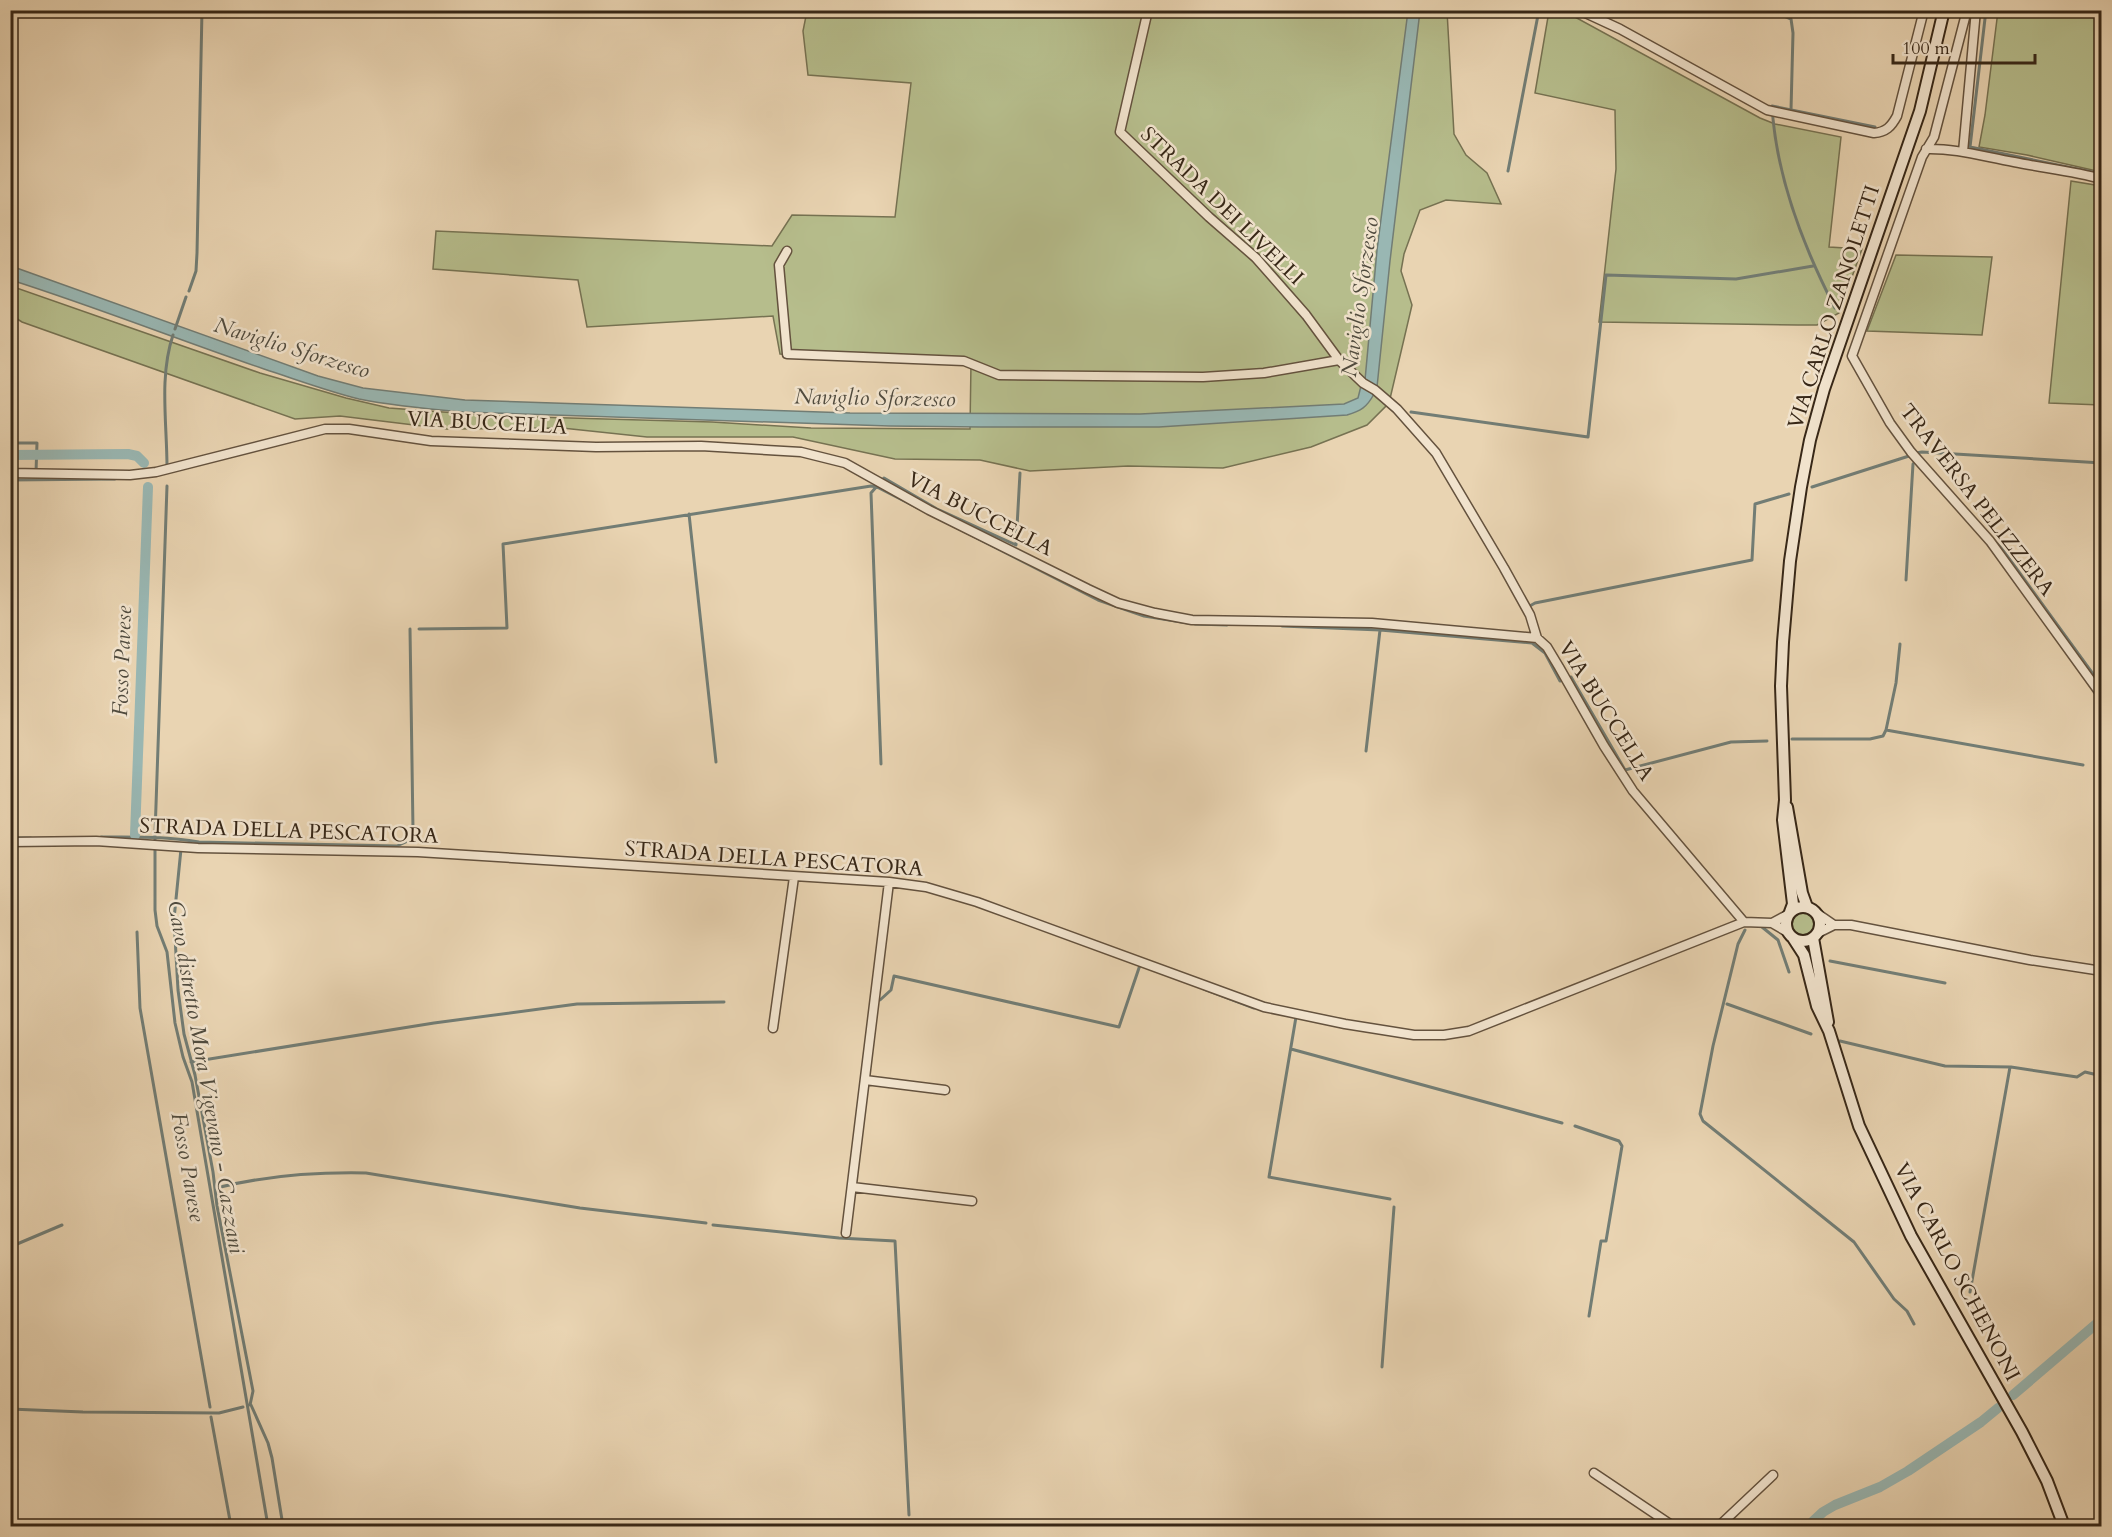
<svg xmlns="http://www.w3.org/2000/svg" width="2112" height="1537" font-family="Cardo,serif">
  <style>
    .green { fill: #b6bd8c; stroke: #767252; stroke-width: 1.5 }
    .water { fill: #99b7b3; stroke: #727d75; stroke-width: 1.5 }
    .lines { fill: none; stroke-linecap: round; stroke-linejoin: round }
    .stream { stroke: #727d75; stroke-width: 3 }
    .canal { stroke: #99b7b3; stroke-width: 10 }
    .minor-casing { stroke: #64523e; stroke-width: 11 }
    .secondary-casing { stroke: #372717; stroke-width: 14 }
    .minor { stroke: #f1e3cd; stroke-width: 8 }
    .secondary { stroke: #f1e3cd; stroke-width: 10 }
    .labels { text-anchor: middle; dominant-baseline: central; stroke-width: 5; stroke-linejoin: round; paint-order: stroke }
    .street-label { font-size: 21px; fill: #372717; stroke: #f1e3cd }
    .water-label { font-size: 22px; font-style: italic; fill: #504b3e; stroke: #f1e3cd }
  </style>
  <rect width="100%" height="100%" fill="#e9d4b2"/>
  <filter id="stains"><feTurbulence type="fractalNoise" baseFrequency=".00333" numOctaves="4"/><feColorMatrix values="0 0 0 0 .2 0 0 0 0 .09 0 0 0 0 .02 0 0 0 .5 -.17"/></filter>
  <radialGradient id="worn" r=".72"><stop offset=".6" stop-color="#630" stop-opacity="0"/><stop offset="1" stop-color="#630" stop-opacity=".3"/></radialGradient>
  <path class="green" d="M807 11H1447L1454 134 1466 155 1487 173 1501 204 1446 200 1420 210 1404 254 1401 271 1412 305 1389 403 1367 425 1311 447 1223 468 1128 466 1030 471 980 460 895 459 793 437H647L562 428 447 429 340 416 295 419 22 322 11 315V286L260 373 346 398 389 408 497 416 712 422 811 428 970 429 971 363 780 354 773 316 587 327 578 280 433 269 436 231 772 246 792 215 895 217 911 83 808 75 803 31Z
    M1549 11H1564L1760 118 1775 124 1841 137 1829 247 1862 249 1839 313 1817 325H1798L1599 322 1616 169 1615 110 1535 93Z
    M1998 11H2101V172L2027 155 1979 147 1985 115Z
    M2071 181 2101 186V405L2049 403Z
    M1896 255 1992 257 1982 335 1867 331Z
    M1792 924a12 12 0 1 1 24 0a12 12 0 1 1-24 0Z"/>
  <path class="water" d="M1408 11H1420L1390 261 1377 387 1365 380 1377 250Z
    M11 266 318 376 363 388 465 400 850 413 1140 414 1344 404 1358 398 1361 386 1374 394C1367 407 1361 411 1347 415L1159 427H981L889 426 463 412C428 409 393 406 359 399 327 391 295 379 264 369 179 340 96 307 11 280Z"/>
  <g class="lines">
    <path class="stream" d="M1770 10 1791 19 1793 33 1791 110
      M1986 10 1970 147 2102 174
      M1508 171 1539 10
      M189 291 196 271 197 253 202 10
      M1835 308C1803 246 1776 176 1772 106L1875 127
      M175 329 186 297
      M1411 412 1588 437 1606 275 1736 279 1813 266
      M10 443H37L36 472
      M1915 453 1922 452 2102 463
      M167 467C167 423 159 377 173 335
      M10 480 115 479
      M881 482 884 478 937 509 1016 545 1020 473
      M167 486 155 834V910L157 926 167 952 175 1023 183 1057 192 1082 268 1526
      M877 486 871 493 881 764
      M1812 487 1909 456
      M689 514 716 762
      M1991 537 2003 550 2093 674
      M1906 580 1913 464 1915 462
      M1528 607 1535 603 1752 560 1755 504 1789 494
      M1195 624 1227 625
      M1282 626 1380 630 1532 643 1545 653 1560 681 1571 677 1625 770 1731 742 1767 741
      M419 629 507 628 503 544 871 486 877 487 1098 600 1144 616 1188 623
      M1886 730 2083 765
      M1792 739H1870L1883 736 1886 730 1896 683 1900 644
      M1366 751 1380 630
      M101 837C134 837 166 836 199 842L397 846 410 840 413 830 410 629
      M10 838H31
      M181 849 174 919 178 990 184 1034 195 1075 213 1172 217 1206 253 1391 250 1405
      M1762 927 1778 940 1789 972
      M1745 930 1738 944 1713 1046 1700 1114 1703 1121 1854 1242 1894 1299 1907 1311 1914 1324
      M137 932 140 1008 210 1407
      M1830 961 1945 983
      M1204 989 1254 1008
      M880 1000 891 990 894 976 1119 1027 1140 965
      M1727 1004 1811 1034
      M1296 1017 1269 1177 1390 1199
      M1840 1041 1945 1066 2011 1067 2077 1077 2085 1072 2102 1076
      M1291 1049 1562 1123
      M191 1062 434 1023 577 1004 724 1002
      M1575 1126 1619 1141 1622 1146 1606 1241H1601L1589 1316
      M216 1188C264 1176 316 1172 366 1173L580 1208 706 1223
      M713 1225 839 1238 895 1241 909 1515
      M10 1247 62 1225
      M1970 1292 2010 1067
      M1382 1367 1394 1207
      M251 1405 268 1443 272 1458 283 1526
      M10 1409 83 1412 219 1413 243 1407
      M211 1417 231 1526
      M909 1522V1526"/>
    <path class="canal" d="M10 455 128 454 137 456 144 463
      M135 835 148 487
      M2013 1395 2102 1319
      M1808 1526 1823 1512 1835 1505 1880 1487 1908 1471 1981 1422 1998 1408"/>
    <g class="minor-casing">
      <path id="minor" d="M1148 10 1120 132 1209 217 1256 258 1306 315 1339 360 1363 383 1375 390 1397 409 1436 453 1504 568 1530 615 1537 638
        M1579 10 1620 29 1767 110 1874 133C1886 132 1891 127 1897 116L1924 10
        M1967 10 1934 137 1922 157 1852 356 1890 423 1911 452 1990 541 2102 696
        M1926 149C1955 148 1985 157 2014 162 2043 168 2073 171 2102 179
        M1963 152 1976 10
        M787 251 779 265 787 354 964 361 999 375 1203 377 1264 373 1339 360
        M10 459 11 473
        M10 473 130 475 156 472 325 429H349L431 441 596 447 701 446 801 452 845 463 929 510 1088 589 1118 603 1155 613 1192 620 1372 623 1537 638 1547 647 1559 667 1604 746 1633 791 1744 922 1772 923 1789 914
        M10 842 96 841 198 848 418 852 889 882 926 887 977 902 1264 1007 1345 1024 1414 1035H1444L1469 1031 1744 922
        M1818 914 1834 925H1851L2030 960 2102 971
        M1772 923 1789 933
        M1818 933 1834 925
        M773 1028 794 877
        M865 1080 945 1090
        M852 1187 972 1201
        M846 1233 889 882
        M1594 1473 1673 1526
        M1719 1526 1773 1475"/>
    </g>
    <g class="secondary-casing">
      <path id="secondary" d="M1787 807 1802 893 1807 907
        M1786 924a17 17 0 1 1 34 0a17 17 0 1 1-34 0Z
        M1790 912 1793 904 1783 820 1785 800 1781 686 1783 642 1790 561 1801 487 1810 440 1824 389 1920 111 1944 10
        M1793 938 1804 955 1817 1006 1829 1031 1859 1126 1911 1236 2022 1432 2047 1481 2064 1526
        M1813 938 1828 1022"/>
    </g>
    <use href="#minor" class="minor"/>
    <use href="#secondary" class="secondary"/>
  </g>
  <g class="labels">
    <g class="street-label">
      <text transform="translate(1222 206) rotate(44)">STRADA DEI LIVELLI</text>
      <text transform="translate(1834 307) rotate(-72)">VIA CARLO ZANOLETTI</text>
      <text transform="translate(487 423) rotate(3)">VIA BUCCELLA</text>
      <text transform="translate(1977 500) rotate(52)">TRAVERSA PELIZZERA</text>
      <text transform="translate(980 514) rotate(27)">VIA BUCCELLA</text>
      <text transform="translate(1606 711) rotate(58)">VIA BUCCELLA</text>
      <text transform="translate(289 831) rotate(2)">STRADA DELLA PESCATORA</text>
      <text transform="translate(774 859) rotate(4)">STRADA DELLA PESCATORA</text>
      <text transform="translate(1957 1272) rotate(62)">VIA CARLO SCHENONI</text>
    </g>
    <g class="water-label">
      <text transform="translate(1360 297) rotate(-82)">Naviglio Sforzesco</text>
      <text transform="translate(292 348) rotate(17)">Naviglio Sforzesco</text>
      <text transform="translate(875 398) rotate(1)">Naviglio Sforzesco</text>
      <text transform="translate(122 661) rotate(-88)">Fosso Pavese</text>
      <text transform="translate(206 1077) rotate(80)">Cavo distretto Mora Vigevano - Cazzani</text>
      <text transform="translate(188 1167) rotate(80)">Fosso Pavese</text>
    </g>
  </g>
  <rect width="2112" height="1537" fill="none" stroke="#e9d4b2" stroke-width="36"/>
  <rect x="12" y="12" width="2088" height="1513" fill="none" stroke="#372717" stroke-width="3"/>
  <rect x="18" y="18" width="2076" height="1501" fill="none" stroke="#372717" stroke-width="1.5"/>
  <path d="M1893 54v9h142v-9" fill="none" stroke="#372717" stroke-width="3"/>
  <text x="1902" y="54" font-size="18" fill="#372717" stroke="#f1e3cd" stroke-width="4.5" paint-order="stroke">100 m</text>
  <rect width="100%" height="100%" filter="url(#stains)"/>
  <rect width="100%" height="100%" fill="url(#worn)"/>
</svg>
